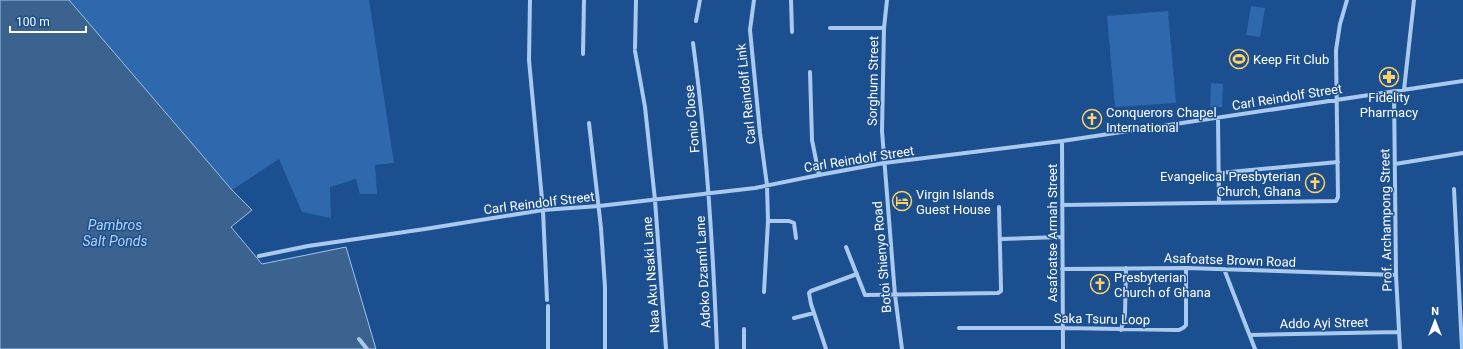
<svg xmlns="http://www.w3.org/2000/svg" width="1463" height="349" font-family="Roboto,sans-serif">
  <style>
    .green { fill: #2e69ad }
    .water { fill: #3c6290; stroke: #9cc4f0 }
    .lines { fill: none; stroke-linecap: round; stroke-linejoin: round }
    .minor { stroke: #a9c9ee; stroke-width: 4 }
    .labels { text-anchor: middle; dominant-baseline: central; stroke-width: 3; stroke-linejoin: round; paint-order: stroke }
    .poi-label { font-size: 13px; fill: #fff; stroke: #1b4f8f; text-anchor: start }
    .street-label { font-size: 13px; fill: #fff; stroke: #1b4f8f }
    .water-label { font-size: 14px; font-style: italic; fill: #b5d3f5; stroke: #1b4f8f }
  </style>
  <rect width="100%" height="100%" fill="#1b4f8f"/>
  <path class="green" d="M69 0H369L394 163 375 165 377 194H360L356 179 330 187 331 218 302 212 279 159 232 190Z
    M1251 6 1265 8 1260 37 1246 35Z
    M1168 11 1176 103 1115 107 1107 16Z
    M1211 83 1223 84 1222 107H1210Z"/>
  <path class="water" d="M0 0H69L232 190 252 210 231 227 262 264 346 247 376 349H0Z"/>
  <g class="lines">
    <path class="minor" d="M530 0 529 60 543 210 547 300
      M754 0 750 30 760 133 767 185 768 221 764 292
      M791 0 792 32
      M887 0 884 28 882 131 895 295 902 349
      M696 21 700 0
      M830 28H884
      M693 43C707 144 713 247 717 349
      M635 48 636 0
      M635 51 645 107 655 200 666 349
      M583 54 584 0
      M810 72 812 140 819 175
      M1404 90 1414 0
      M1394 91 1396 275 1400 349
      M1218 118 1219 203
      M589 123 601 228 605 287V349
      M1062 141 1063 349
      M1395 164 1463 153
      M1219 173 1338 162
      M1454 189 1462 349
      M1062 205 1336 201 1338 197 1336 50 1340 24 1347 0
      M768 221H789L794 223 796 238
      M1001 239 1061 237
      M846 247 865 295 998 293 1001 291V288L999 207
      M259 256 308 246 425 229 543 210 599 206 755 188 819 175 884 163 1062 141 1463 81
      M1062 269 1186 268 1396 275
      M1224 269 1255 349
      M794 318 814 313
      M959 328H1062L1179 330 1183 328 1186 325V268
      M1121 330 1125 315 1126 268
      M1250 335 1399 332
      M359 339 367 349
      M548 349V306
      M744 349V329
      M826 349 811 304 809 293 811 291 857 274"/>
  </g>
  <defs>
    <g id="stadium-ring" transform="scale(1)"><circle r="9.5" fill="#1b4f8f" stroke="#ffd166" stroke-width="1.5"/><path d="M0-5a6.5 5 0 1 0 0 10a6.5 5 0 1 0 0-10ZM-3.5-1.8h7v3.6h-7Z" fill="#ffd166"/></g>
    <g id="pharmacy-ring" transform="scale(1)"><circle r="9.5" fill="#1b4f8f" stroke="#ffd166" stroke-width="1.5"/><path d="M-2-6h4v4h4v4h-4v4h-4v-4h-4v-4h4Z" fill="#ffd166"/></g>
    <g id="church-ring" transform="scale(1)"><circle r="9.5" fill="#1b4f8f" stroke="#ffd166" stroke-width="1.5"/><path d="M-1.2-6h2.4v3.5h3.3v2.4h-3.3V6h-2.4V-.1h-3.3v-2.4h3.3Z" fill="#ffd166"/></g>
    <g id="hotel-ring" transform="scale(1)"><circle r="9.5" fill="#1b4f8f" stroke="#ffd166" stroke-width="1.5"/><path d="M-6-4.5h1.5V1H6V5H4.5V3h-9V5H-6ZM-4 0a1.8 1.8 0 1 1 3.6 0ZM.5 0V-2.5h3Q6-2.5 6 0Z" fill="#ffd166"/></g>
  </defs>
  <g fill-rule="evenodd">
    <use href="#stadium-ring" x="1239" y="59"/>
    <use href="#pharmacy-ring" x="1389" y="77"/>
    <use href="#church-ring" x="1092" y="119"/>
    <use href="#church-ring" x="1315" y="183"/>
    <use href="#hotel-ring" x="902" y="201"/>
    <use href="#church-ring" x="1100" y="284"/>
  </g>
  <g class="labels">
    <g class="poi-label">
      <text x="1253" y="59">Keep Fit Club</text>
      <text x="1389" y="97" text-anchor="middle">Fidelity<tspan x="1389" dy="15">Pharmacy</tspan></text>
      <text x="1106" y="112">Conquerors Chapel<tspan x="1106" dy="15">International</tspan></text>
      <text x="1301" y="176" text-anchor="end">Evangelical Presbyterian<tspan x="1301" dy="15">Church, Ghana</tspan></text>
      <text x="916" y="194">Virgin Islands<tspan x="916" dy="15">Guest House</tspan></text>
      <text x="1114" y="277">Presbyterian<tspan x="1114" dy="15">Church of Ghana</tspan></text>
    </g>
    <g class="street-label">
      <text transform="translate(873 81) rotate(-89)">Sorghum Street</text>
      <text transform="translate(746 94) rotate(-96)">Carl Reindolf Link</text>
      <text transform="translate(1287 97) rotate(-9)">Carl Reindolf Street</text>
      <text transform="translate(692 119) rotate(-95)">Fonio Close</text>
      <text transform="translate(859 159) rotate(-9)">Carl Reindolf Street</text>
      <text transform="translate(539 203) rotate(-7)">Carl Reindolf Street</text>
      <text transform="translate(1386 220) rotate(-91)">Prof. Archampong Street</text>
      <text transform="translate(1052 233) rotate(-90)">Asafoatse Armah Street</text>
      <text transform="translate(882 257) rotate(-95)">Botoi Shienyo Road</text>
      <text transform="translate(1230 260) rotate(2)">Asafoatse Brown Road</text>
      <text transform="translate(703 272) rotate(-93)">Adoko Dzamfi Lane</text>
      <text transform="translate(651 275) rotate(-94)">Naa Aku Nsaki Lane</text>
      <text transform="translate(1102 319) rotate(1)">Saka Tsuru Loop</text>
      <text transform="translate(1324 323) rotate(-1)">Addo Ayi Street</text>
    </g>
    <g class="water-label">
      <text x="115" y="225">Pambros<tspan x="115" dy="16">Salt Ponds</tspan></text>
    </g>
  </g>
  <g transform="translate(1435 321)" stroke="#1b4f8f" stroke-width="3" paint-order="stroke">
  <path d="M0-3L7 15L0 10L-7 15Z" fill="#ffffff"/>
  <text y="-6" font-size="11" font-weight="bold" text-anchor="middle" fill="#ffffff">N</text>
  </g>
  <path d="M10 26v6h76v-6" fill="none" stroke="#ffffff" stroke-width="2"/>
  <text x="16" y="26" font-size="12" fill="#ffffff" stroke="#1b4f8f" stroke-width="3" paint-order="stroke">100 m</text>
</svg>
